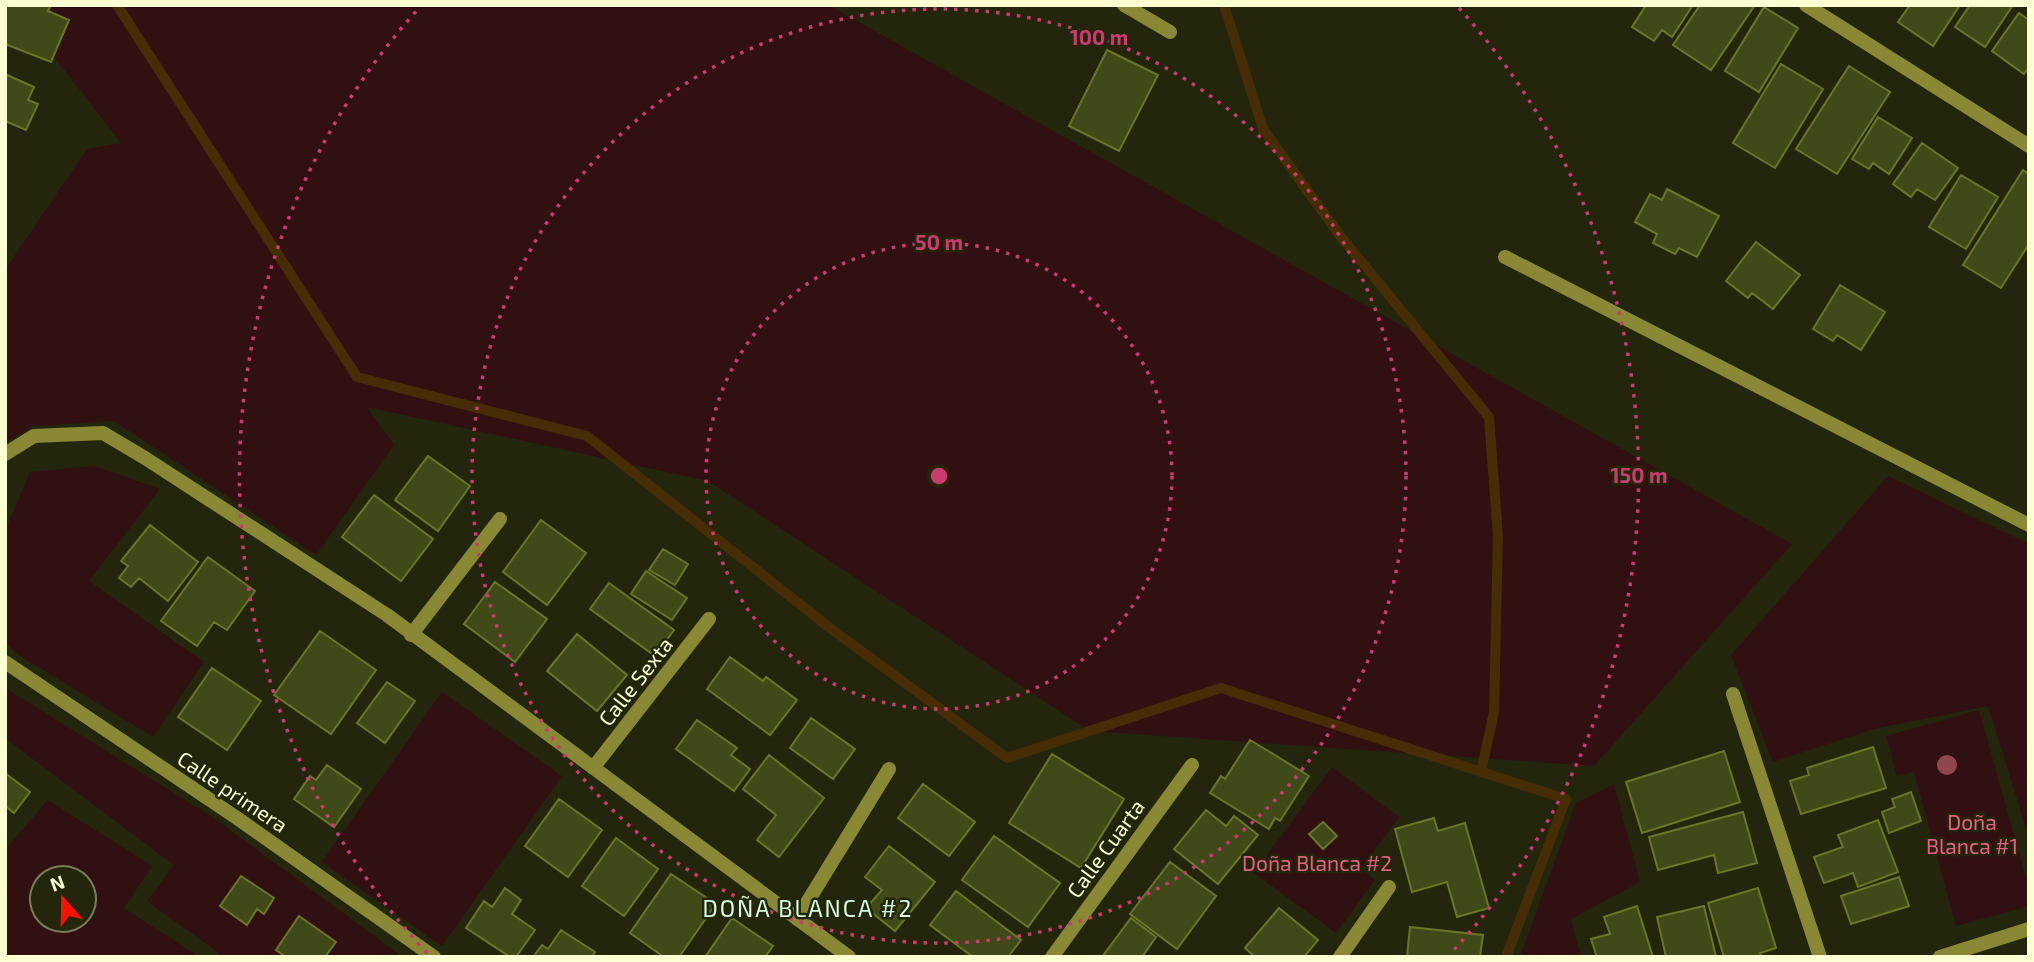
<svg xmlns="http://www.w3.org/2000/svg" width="2034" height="962" font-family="'Exo 2',sans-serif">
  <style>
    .green { fill: #311012; fill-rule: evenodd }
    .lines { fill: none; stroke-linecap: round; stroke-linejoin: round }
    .stream { stroke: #462d06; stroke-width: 10 }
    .building { fill: #404918; stroke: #697628; stroke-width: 2 }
    .minor { stroke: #888835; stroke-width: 14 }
    .tree { fill: #90454f }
    .ring { fill: none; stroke: #cb3b6d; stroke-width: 3.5; stroke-dasharray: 3.5 7 }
    .labels { text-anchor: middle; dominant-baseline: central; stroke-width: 5; stroke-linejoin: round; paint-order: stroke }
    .street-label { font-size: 21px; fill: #fbffd2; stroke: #23260d }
    .park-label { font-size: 21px; fill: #e95e85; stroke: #23260d }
    .neighbourhood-label { font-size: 23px; letter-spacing: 2px; fill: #d4ffe2; stroke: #23260d }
    .centre { fill: #cb3b6d; stroke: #23260d; stroke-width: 3.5 }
    .ring-label { font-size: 21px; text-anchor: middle; font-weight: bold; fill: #cb3b6d; stroke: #23260d; stroke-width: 5; stroke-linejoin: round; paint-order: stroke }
  </style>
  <rect width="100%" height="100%" fill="#23260d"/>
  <path class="green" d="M14 5H828L1792 544 1594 766 1090 731 708 481 367 407 394 445 316 555 114 421 33 426 5 443V270L87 149 121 143Z
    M95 466 160 489 89 581 204 662 153 737 17 654 5 642V531L30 472Z
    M1888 476 2029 544V838L1988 706 1874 729 1773 762 1731 655Z
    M5 688 211 816 403 957H224L147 901 174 865 5 738Z
    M442 692 562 776 442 946 322 862Z
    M1979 710 2029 889V906L1956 926 1914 772 1897 776 1886 736Z
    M1332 767 1399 817 1361 869 1375 880 1336 933 1254 873Z
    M1614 784 1640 882 1571 919 1581 957H1520L1576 803Z
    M48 800 152 866 124 908 199 957H5V850ZM42 878H84V920H42Z"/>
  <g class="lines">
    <path class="stream" d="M117 5 357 377 587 436 830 628 1007 758 1221 688 1566 799 1506 957
      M1224 5 1263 129 1341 237 1489 417 1498 536 1494 712 1481 772"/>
  </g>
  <path class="building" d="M6 5H51L48 11 69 20 51 62 5 44Z
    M1646 5H1693L1672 37 1662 30 1654 41 1632 27Z
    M1700 5H1755L1711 70 1673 45Z
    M1910 5H1960L1933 46 1898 22Z
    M1970 5H2013L1985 47 1955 27Z
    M1764 7 1798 28 1759 92 1725 71Z
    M2019 13 2029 20V67L2024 74 1992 51Z
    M1107 50 1158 75 1119 151 1069 126Z
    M1781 64 1823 89 1775 168 1733 143Z
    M1849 66 1890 92 1837 174 1796 149Z
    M5 74 34 87 28 100 38 104 26 130 5 121Z
    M1878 117 1912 138 1889 174 1873 163 1869 169 1852 159Z
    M1922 143 1958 168 1935 200 1917 189 1911 197 1893 184Z
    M2023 170 2029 174V244L2001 288 1963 265Z
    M1961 175 1998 197 1966 249 1929 227Z
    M1667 189 1719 216 1697 257 1679 248 1675 254 1653 243 1657 234 1635 222 1650 194 1662 200Z
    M1756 242 1800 275 1773 309 1752 293 1748 298 1726 281Z
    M1840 285 1885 312 1861 350 1837 335 1833 341 1813 329Z
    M428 456 470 486 438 531 395 500Z
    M374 495 433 539 401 581 342 537Z
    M541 520 586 553 547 605 503 572Z
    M150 525 198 562 168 601 139 578 131 587 119 578 128 566 121 561Z
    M663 549 688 564 675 585 649 570Z
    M208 557 255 591 227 630 214 622 197 646 161 621Z
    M646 571 687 598 672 620 631 594Z
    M495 582 547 619 515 662 464 624Z
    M609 583 674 630 655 656 590 609Z
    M320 631 376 670 331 734 274 695Z
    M577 634 627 675 597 711 547 671Z
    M730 657 763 681 766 677 797 700 770 735 707 689Z
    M212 668 261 701 227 750 178 717Z
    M387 682 415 701 385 743 357 723Z
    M811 718 855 749 833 779 790 748Z
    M697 720 737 748 731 755 750 769 734 791 676 749Z
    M1250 740 1309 776 1280 821 1275 818 1269 829 1210 793 1221 776 1225 779Z
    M1873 747 1886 788 1801 814 1790 781 1809 775 1807 768Z
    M1724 751 1740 802 1642 833 1626 782Z
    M1052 754 1124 799 1081 868 1009 823Z
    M769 755 824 798 779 857 757 840 776 815 743 789Z
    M327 765 361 789 334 827 294 799 310 776 316 780Z
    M5 773 30 792 14 813 5 806Z
    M923 784 975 822 949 856 898 818Z
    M1911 792 1921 821 1889 833 1882 812 1895 807 1892 799Z
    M559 799 602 830 568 877 525 846Z
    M1206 810 1226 826 1234 816 1258 835 1218 884 1174 849Z
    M1743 812 1757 863 1718 873 1714 855 1658 870 1649 837Z
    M1434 818 1438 831 1465 823 1489 908 1457 917 1447 882 1412 892 1395 829Z
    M1878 820 1898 872 1858 887 1853 873 1824 883 1814 857 1843 847 1838 835Z
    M1323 822 1337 836 1323 849 1309 834Z
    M994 836 1060 883 1028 927 962 880Z
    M616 838 658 869 624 916 582 886Z
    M889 846 935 882 895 931 866 908 882 890 865 877Z
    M1170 862 1216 896 1177 949 1130 914Z
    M671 874 716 904 679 957H664L630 933Z
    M241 876 274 898 264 914 257 909 247 925 220 906Z
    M1899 877 1909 906 1851 924 1841 896Z
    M505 888 521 900 512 914 535 930 516 957H510L466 928 484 901 492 907Z
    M1758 888 1776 948 1760 953 1762 957H1724L1708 903Z
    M956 891 1021 940 1008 957H973L930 925Z
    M1637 906 1653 957H1597L1591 939 1610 934 1604 917Z
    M1704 906 1716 957H1666L1657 917Z
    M1279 908 1318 940 1304 957H1255L1245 948Z
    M299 916 336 942 325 957H286L276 950Z
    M732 918 773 946 765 957H705Z
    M1131 918 1156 937 1142 957H1102Z
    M1410 927 1483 935 1480 957H1407Z
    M561 930 595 952 592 957H533L542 945 548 949Z"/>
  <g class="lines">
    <path class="minor" d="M1124 5 1170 32
      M1806 5 2029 146
      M1505 257 2029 525
      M5 454 34 436 103 433 145 458 387 615 849 957
      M411 635 500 519
      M5 662 237 818 434 957
      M1733 694 1820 957
      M593 768 709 619
      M797 919 889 769
      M1052 957 1192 765
      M1340 957 1389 887
      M1940 957 2029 929"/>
  </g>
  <circle class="tree" cx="1947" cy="765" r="10"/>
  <g class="ring">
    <circle cx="939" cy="476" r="233"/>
    <circle cx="939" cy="476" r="467"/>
    <path d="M427 953A700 700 0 0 1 419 8M1459 8A700 700 0 0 1 1451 953"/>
  </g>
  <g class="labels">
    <g class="street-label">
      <text transform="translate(635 681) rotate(-52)">Calle Sexta</text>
      <text transform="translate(233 791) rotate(34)">Calle primera</text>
      <text transform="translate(1105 848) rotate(-54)">Calle Cuarta</text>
    </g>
    <g class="park-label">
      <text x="1972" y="821">Doña<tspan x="1972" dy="24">Blanca #1</tspan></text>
      <text x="1317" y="862">Doña Blanca #2</text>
    </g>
    <g class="neighbourhood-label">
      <text x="808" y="908">DOÑA BLANCA #2</text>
    </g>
  </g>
  <circle cx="939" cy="476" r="10" class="centre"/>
  <g class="ring-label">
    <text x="1099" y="45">100 m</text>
    <text x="939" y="250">50 m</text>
    <text x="1639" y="483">150 m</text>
  </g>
  <rect width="2034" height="962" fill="none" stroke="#fbffd2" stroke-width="14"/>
  <g transform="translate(63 899) rotate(340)"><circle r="33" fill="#23260d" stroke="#797d5c" stroke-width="2"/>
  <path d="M0-5L12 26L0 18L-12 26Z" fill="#fd1100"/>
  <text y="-10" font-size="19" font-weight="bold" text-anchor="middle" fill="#fbffd2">N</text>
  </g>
</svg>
